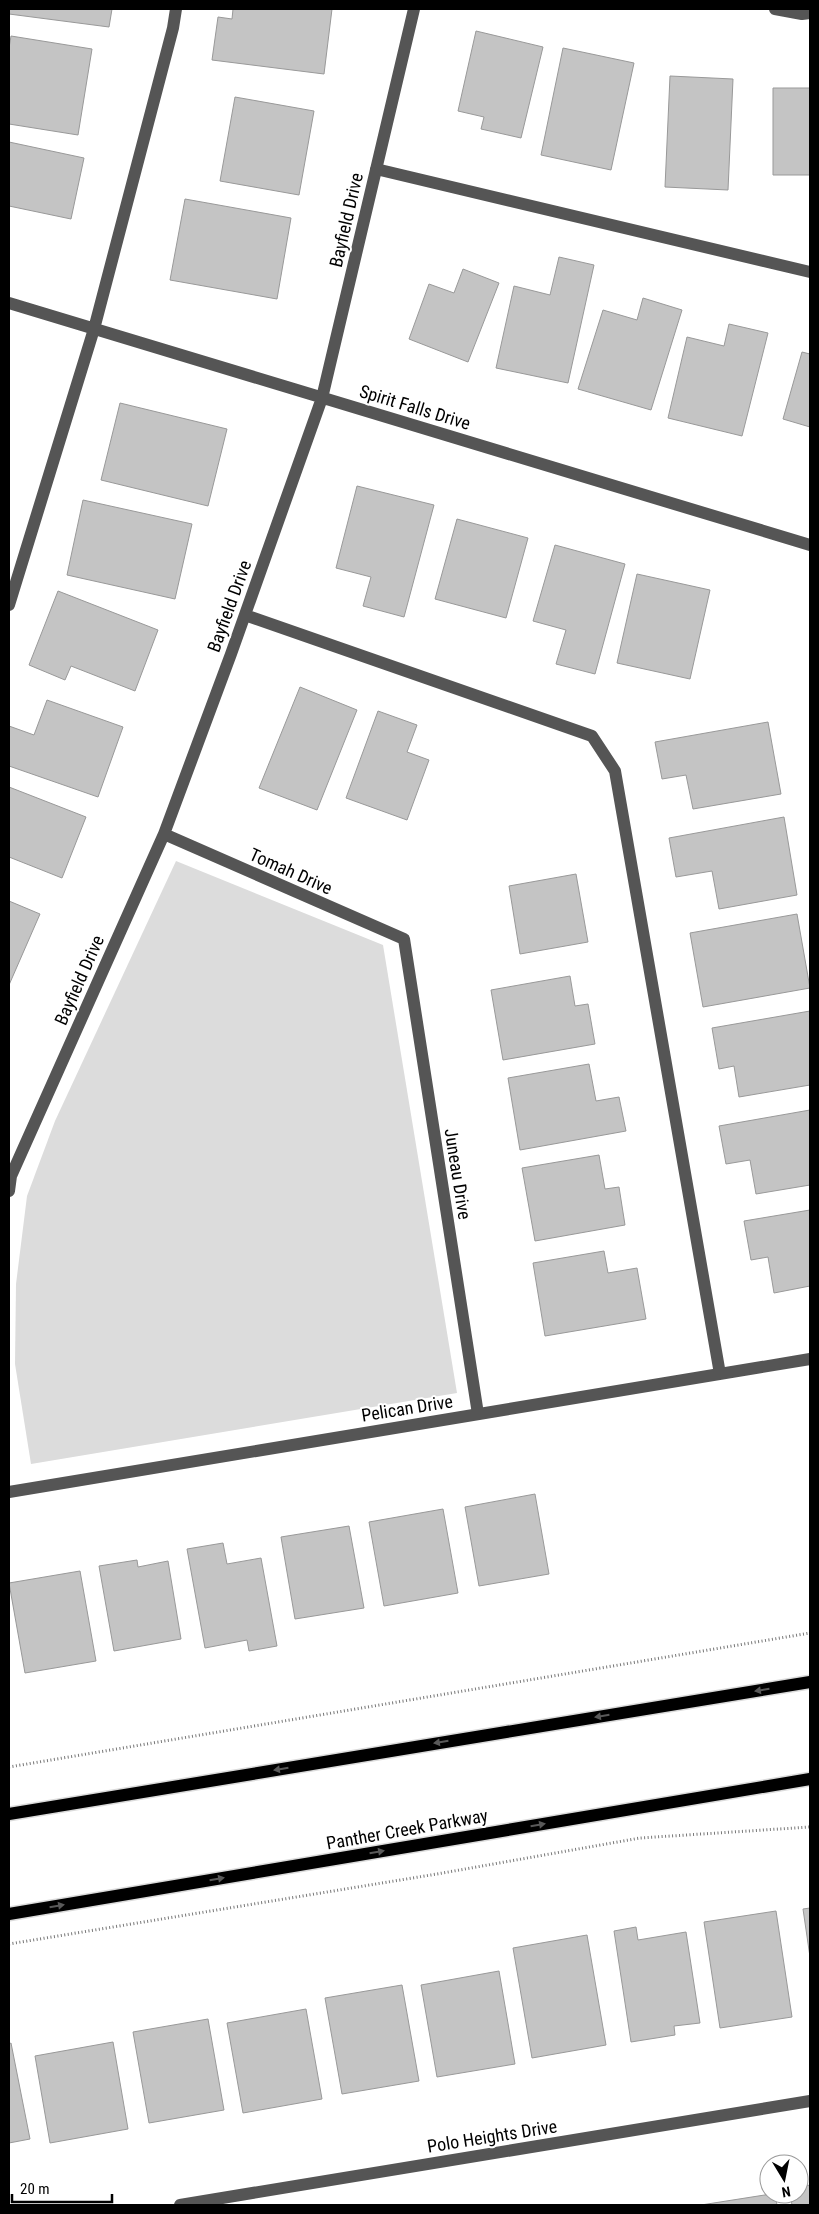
<svg xmlns="http://www.w3.org/2000/svg" width="819" height="2214" font-family="'Roboto Condensed',sans-serif">
  <style>
    .green { fill: #dcdcdc }
    .building { fill: #c4c4c4; stroke: #999 }
    .lines { fill: none; stroke-linecap: round; stroke-linejoin: round }
    .major-casing { stroke: #dbdbdb; stroke-width: 15 }
    .path { stroke: #777; stroke-width: 3; stroke-dasharray: 1 2.5; stroke-linecap: butt }
    .minor { stroke: #555; stroke-width: 12 }
    .major { stroke: #000; stroke-width: 12 }
    .oneway { fill: #595959 }
    .labels { text-anchor: middle; dominant-baseline: central; stroke-width: 4; stroke-linejoin: round; paint-order: stroke }
    .street-label { font-size: 18px; fill: #000; stroke: #fff }
  </style>
  <rect width="100%" height="100%" fill="#fff"/>
  <path class="green" d="M176 861 383 945 457 1393 31 1464 15 1364 16 1284 27 1196 55 1121Z"/>
  <path class="building" d="M9 9H112L109 27 9 14Z
    M233 9H332L324 74 212 60 218 17 232 19Z
    M476 31 543 47 521 138 481 129 484 117 458 111Z
    M11 36 92 49 78 135 9 124V48Z
    M563 48 634 63 611 170 541 155Z
    M670 76 733 79 728 190 665 187Z
    M773 88H810V175H773Z
    M235 97 314 111 299 195 220 181Z
    M9 142 84 158 71 219 9 206Z
    M185 199 291 218 277 299 170 280Z
    M559 257 594 265 568 383 496 368 514 286 550 295Z
    M463 269 499 283 468 362 409 339 429 284 454 293Z
    M643 298 682 310 651 410 578 389 603 310 637 320Z
    M729 324 768 333 742 436 668 418 687 337 724 346Z
    M802 352 810 354V427L783 419Z
    M120 403 227 429 208 506 101 480Z
    M357 486 434 505 404 617 363 606 371 577 336 568Z
    M83 500 192 524 175 599 67 575Z
    M457 519 528 538 506 618 435 599Z
    M555 545 625 564 595 674 556 664 566 630 533 621Z
    M637 574 710 590 690 679 617 663Z
    M58 591 158 630 135 691 71 666 65 680 29 665Z
    M300 687 357 710 317 810 259 788Z
    M47 700 123 727 98 797 9 766V726L34 735Z
    M378 711 417 725 407 752 429 760 407 820 346 798Z
    M768 722 781 794 693 809 686 775 662 779 655 742Z
    M9 787 86 817 62 878 9 857Z
    M784 817 797 895 719 909 712 871 676 877 669 838Z
    M576 874 588 942 520 954 509 886Z
    M9 901 40 914 9 985Z
    M797 914 810 988 703 1007 690 933Z
    M570 976 575 1006 588 1004 595 1044 503 1060 491 990Z
    M810 1011V1085L739 1097 734 1066 719 1069 712 1028Z
    M589 1064 596 1101 619 1097 626 1131 520 1150 508 1078Z
    M810 1110V1185L756 1194 750 1160 726 1164 719 1126Z
    M599 1155 605 1189 619 1187 625 1225 535 1241 522 1168Z
    M810 1210V1286L774 1293 768 1257 751 1260 744 1221Z
    M604 1251 608 1273 637 1268 646 1319 545 1336 533 1263Z
    M535 1494 549 1574 479 1586 465 1507Z
    M443 1509 458 1593 384 1606 369 1522Z
    M349 1526 364 1608 295 1619 281 1537Z
    M223 1543 227 1564 261 1558 277 1646 249 1651 247 1640 205 1648 187 1549Z
    M137 1560 138 1567 168 1561 181 1639 114 1651 99 1566Z
    M80 1571 96 1661 25 1673 9 1583Z
    M810 1908V1957L803 1909Z
    M776 1911 792 2017 720 2028 704 1922Z
    M636 1927 638 1940 686 1932 700 2023 674 2026 675 2035 631 2042 614 1931Z
    M587 1935 606 2045 532 2058 513 1948Z
    M499 1971 515 2064 437 2077 421 1985Z
    M402 1985 419 2081 342 2094 325 1998Z
    M306 2009 322 2099 243 2113 227 2023Z
    M208 2019 224 2110 149 2123 133 2032Z
    M113 2042 128 2129 50 2143 35 2056Z
    M11 2043 30 2139 9 2143V2044Z
    M810 2185V2205H792L790 2194H799V2187Z
    M775 2194 777 2205H701L771 2194Z"/>
  <g class="lines">
    <g class="major-casing">
      <path id="major" d="M9 1814 810 1682
        M9 1914 810 1779"/>
    </g>
    <path class="path" d="M9 1767 810 1633
      M9 1944 437 1874 640 1838 810 1827"/>
    <path class="minor" d="M775 9 802 14 810 13
      M376 169 810 272
      M9 303 810 545
      M9 605 94 329 173 28 176 9
      M245 615 592 736 615 771 720 1374
      M164 834 404 939 478 1414
      M9 1191 11 1176 164 834 231 654 322 398 414 9
      M9 1492 810 1359
      M180 2205 810 2101"/>
    <use href="#major" class="major"/>
  </g>
  <defs><path id="oneway-solid" d="M-6-.8H1V-3.2L6.5 0L1 3.2V.8H-6Z" transform="scale(1.25)"/></defs>
  <g class="oneway">
    <use href="#oneway-solid" transform="translate(762 1690) rotate(171)"/>
    <use href="#oneway-solid" transform="translate(602 1716) rotate(171)"/>
    <use href="#oneway-solid" transform="translate(441 1742) rotate(171)"/>
    <use href="#oneway-solid" transform="translate(281 1769) rotate(171)"/>
    <use href="#oneway-solid" transform="translate(538 1825) rotate(-10)"/>
    <use href="#oneway-solid" transform="translate(377 1852) rotate(-10)"/>
    <use href="#oneway-solid" transform="translate(217 1879) rotate(-10)"/>
    <use href="#oneway-solid" transform="translate(57 1906) rotate(-10)"/>
  </g>
  <g class="labels">
    <g class="street-label">
      <text transform="translate(346 220) rotate(-77)">Bayfield Drive</text>
      <text transform="translate(415 407) rotate(17)">Spirit Falls Drive</text>
      <text transform="translate(229 606) rotate(-70)">Bayfield Drive</text>
      <text transform="translate(291 871) rotate(24)">Tomah Drive</text>
      <text transform="translate(79 980) rotate(-66)">Bayfield Drive</text>
      <text transform="translate(458 1174) rotate(81)">Juneau Drive</text>
      <text transform="translate(407 1408) rotate(-9)">Pelican Drive</text>
      <text transform="translate(407 1829) rotate(-10)">Panther Creek Parkway</text>
      <text transform="translate(492 2136) rotate(-9)">Polo Heights Drive</text>
    </g>
  </g>
  <rect width="819" height="2214" fill="none" stroke="#000000" stroke-width="20"/>
  <g transform="translate(784 2179) rotate(170)"><circle r="24" fill="#ffffff" stroke="#999999"/>
  <path d="M0-4L9 19L0 12L-9 19Z" fill="#000000"/>
  <text y="-8" font-size="14" font-weight="bold" text-anchor="middle" fill="#000000">N</text>
  </g>
  <path d="M12 2194v8h100v-8" fill="none" stroke="#000000" stroke-width="2.5"/>
  <text x="20" y="2194" font-size="15" fill="#000000" stroke="#ffffff" stroke-width="4" paint-order="stroke">20 m</text>
</svg>
